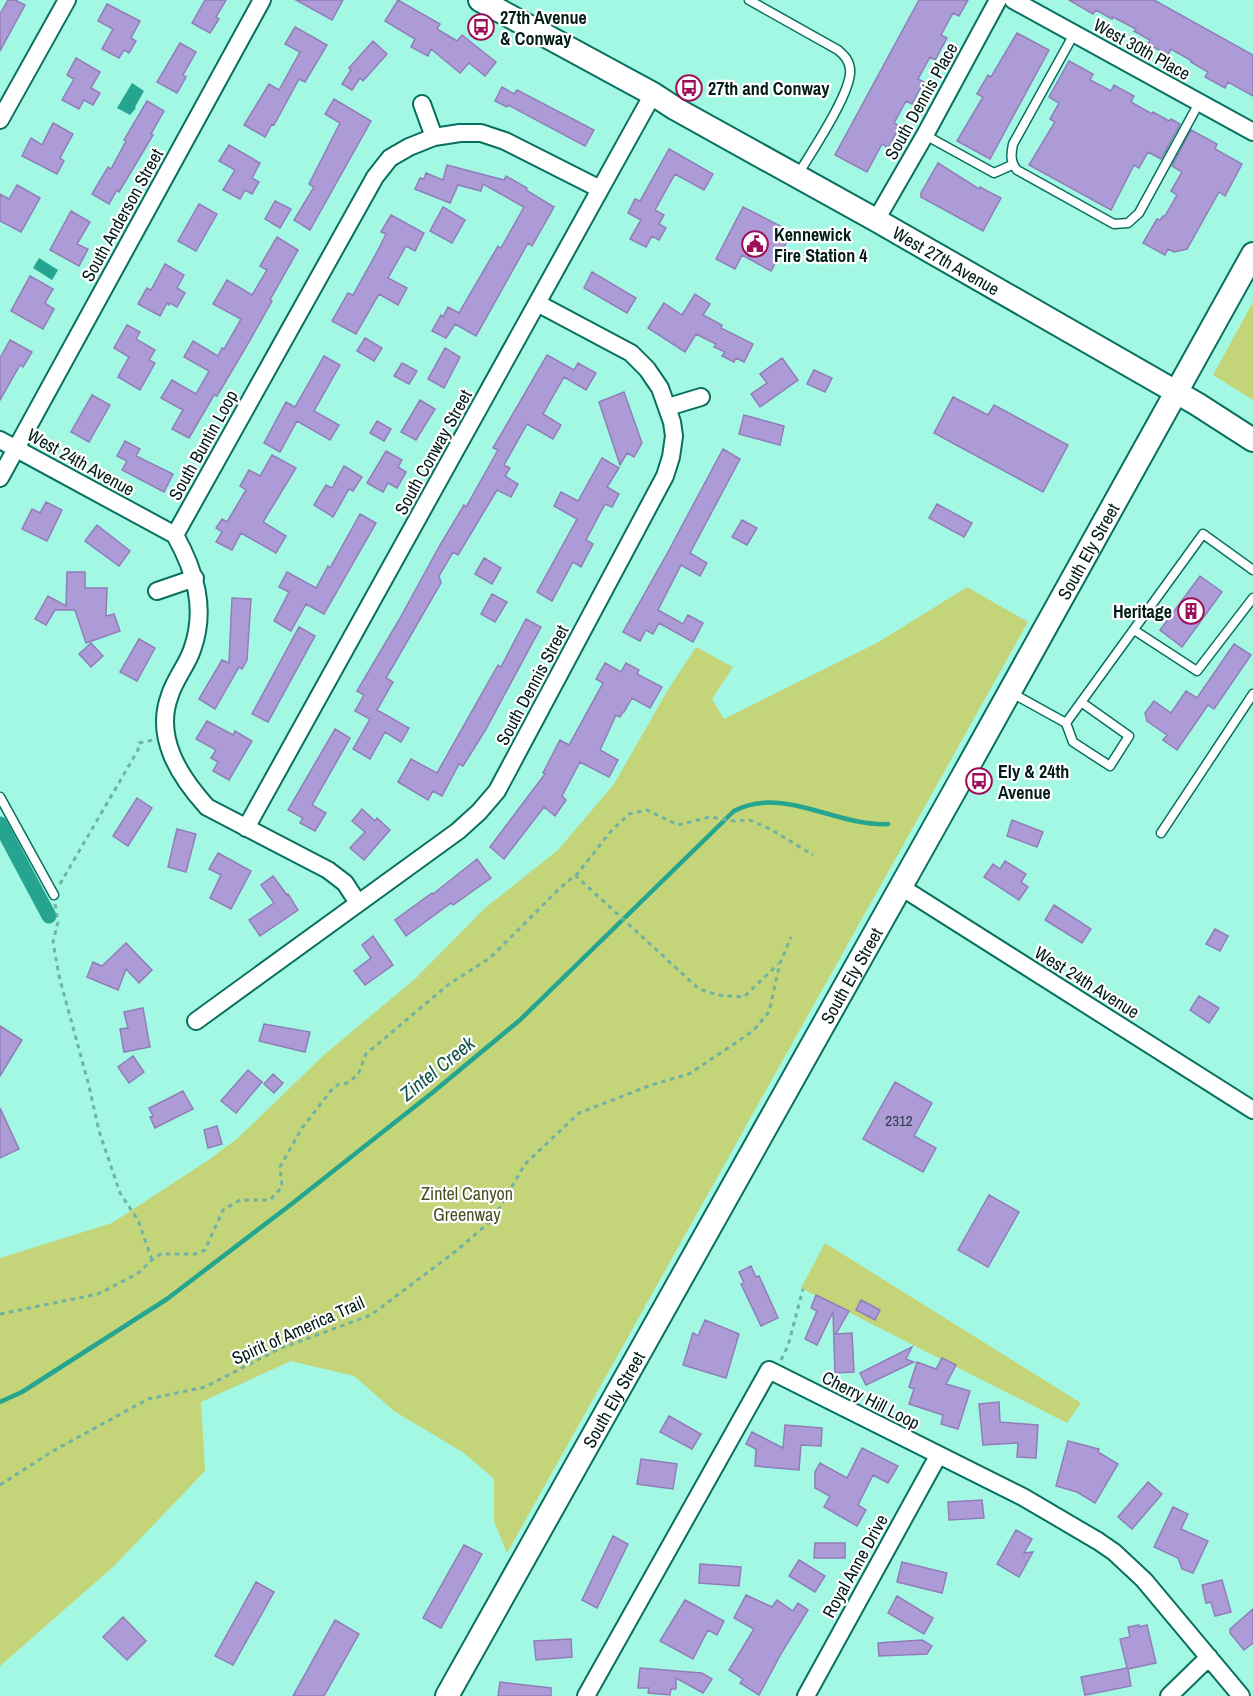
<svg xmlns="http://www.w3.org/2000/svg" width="1253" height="1696" font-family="'Archivo Narrow',sans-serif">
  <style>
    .green { fill: #c3d479 }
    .water { fill: #25a58f }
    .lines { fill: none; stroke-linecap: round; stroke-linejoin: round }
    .stream { stroke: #25a58f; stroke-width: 4.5 }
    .canal { stroke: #25a58f; stroke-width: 15 }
    .building { fill: #ad9bd8; stroke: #907eb9; stroke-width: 1.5 }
    .lane-casing { stroke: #08705f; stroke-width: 11 }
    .street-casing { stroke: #08705f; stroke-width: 20 }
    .secondary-casing { stroke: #08705f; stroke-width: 26 }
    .path { stroke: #70b3a4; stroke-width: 3; stroke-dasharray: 4.5 4.5; stroke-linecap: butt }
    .lane { stroke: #fff; stroke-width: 8 }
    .street { stroke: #fff; stroke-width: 16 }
    .secondary { stroke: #fff; stroke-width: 22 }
    .labels { text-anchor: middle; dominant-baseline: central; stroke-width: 4.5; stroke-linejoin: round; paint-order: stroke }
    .number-label { font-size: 15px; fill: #2d3c47 }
    .poi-label { font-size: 18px; font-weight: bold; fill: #021c17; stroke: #fff; text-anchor: start }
    .street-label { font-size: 18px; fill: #021c17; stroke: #fff }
    .park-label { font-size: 18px; fill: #484f22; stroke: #fff }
    .water-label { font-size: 20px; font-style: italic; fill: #13564a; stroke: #fff }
  </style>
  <rect width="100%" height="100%" fill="#a3f8e4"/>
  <path class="green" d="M1253 302V400L1213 375Z
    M967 587 1028 622 507 1553 494 1521V1479L464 1453 394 1411 354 1376 291 1361 201 1402 205 1471 114 1566 0 1666V1258L112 1223 207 1161 238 1138 325 1054 416 978 485 908 558 850 614 784 669 688 696 647 733 667 712 699 724 719 877 643Z
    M825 1243 1081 1403 1067 1423 801 1288Z"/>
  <path class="water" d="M132 83 144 91 135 107 136 108 130 115 117 108Z
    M39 258 58 270 52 280 33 268Z"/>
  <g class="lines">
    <path class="stream" d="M0 1402 22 1392 167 1299 289 1206 432 1093 520 1020 734 811C784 785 836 827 888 824"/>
    <path class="canal" d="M0 824 49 916"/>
  </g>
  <path class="building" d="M8 0H15L25 5 0 51V14Z
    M205 0H226L216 17 219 19 210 33 192 23Z
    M296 0H343L332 20Z
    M398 0 440 24 437 29 457 41 462 35 496 62 485 76 469 63 460 73 431 49 428 56 411 47 415 39 385 21Z
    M919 0H968L959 16 953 13 941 35 947 38 935 60 930 57 918 79 924 82 920 89 912 104 906 101 894 123 900 126 888 148 882 144 867 172 835 155Z
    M1069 0H1154L1253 55V96L1228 82 1225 88 1205 77 1208 72 1191 62 1192 61 1171 49 1168 55 1148 44 1150 40 1134 31 1136 29 1113 17 1112 19 1096 10 1093 14Z
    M107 4 140 21 131 38 136 41 129 53 124 50 119 58 102 49 113 29 98 21Z
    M295 27 327 45 305 82 299 79 274 125 272 124 265 137 244 125 269 84 279 90 300 52 285 44Z
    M1017 33 1049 50 990 159 957 141 983 97 977 94 988 75 991 77Z
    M373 41 387 54 363 81 360 78 352 90 342 84 351 70 349 68Z
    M180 43 196 52 183 75 186 77 177 93 157 82Z
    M76 58 100 72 91 88 100 93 93 105 84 100 79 109 62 100 74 79 67 75Z
    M1069 61 1093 74 1090 80 1111 91 1114 85 1134 96 1131 102 1152 114 1153 112 1169 121 1171 119 1180 124 1161 159 1148 152 1139 168 1134 165 1111 210 1029 165 1055 122 1050 119 1059 103 1049 97Z
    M502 87 514 94 517 90 594 130 585 146 508 105 507 107 495 101Z
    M334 99 371 121 310 230 294 220 314 187 309 184 340 123 325 114Z
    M147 101 164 111 151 134 153 135 119 192 117 190 109 204 92 194 108 167 111 169 126 141 124 140Z
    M53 123 73 134 60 158 64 161 57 174 22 156 31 138 42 145Z
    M1191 130 1217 144 1215 149 1242 164 1225 196 1219 192 1187 249 1174 252 1168 249 1165 255 1143 243 1157 219 1160 220 1163 216H1165L1177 195 1171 191 1182 172 1172 166Z
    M229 145 260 163 252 178 259 182 252 194 245 190 240 199 223 190 235 170 219 161Z
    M669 149 713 174 704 190 675 174 655 210 664 215 659 224 666 228 659 240 652 236 646 247 630 239 641 220 628 213 635 199 640 201Z
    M938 163 979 189 980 187 1001 198 983 231 921 197V193Z
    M447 165 504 180 506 176 527 188 526 190 554 207 532 246 528 243 476 336 455 324 446 338 432 331 441 315 443 317 448 307 459 313 498 246 501 248 524 207 483 184 481 191 458 185 450 203 415 189 420 178 424 179 426 173 443 180Z
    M17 185 40 198 21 232 0 221V194L9 199Z
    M275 201 291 209 280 228 265 219Z
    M199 204 217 214 196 251 178 241Z
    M443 207 465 220 452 243 430 231Z
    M743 207 792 232 771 271 742 255 735 269 716 259Z
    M71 211 90 222 77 244 88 249 79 266 50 250Z
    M391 215 424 233 415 251 406 246 388 278 407 288 398 305 379 294 356 334 332 321 348 293 353 295 377 252 386 234 381 232Z
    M277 237 298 250 270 300 272 301 249 342 217 396 214 395 189 438 172 429 183 410 161 398 172 380 196 394 209 371 184 357 193 341 218 356 222 348 224 349 241 319 213 304 227 280 252 295 267 270 260 266Z
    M165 264 184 275 177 288 185 293 177 307 170 303 169 305 167 303 160 316 138 304 147 288 151 290Z
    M592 272 636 298 627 313 584 288Z
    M30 276 53 289 45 303 54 309 43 329 11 311Z
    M695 294 710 304 703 315 722 325 721 328 753 344 744 362 736 358 734 362 722 356 725 352 714 347 716 344 696 334 685 352 648 328 664 303 682 315Z
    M127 325 140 332 136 339 155 350 149 360 155 363 140 390 118 377 129 357 114 348Z
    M365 338 382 348 374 361 357 351Z
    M10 340 32 352 23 367 20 365 0 400V358Z
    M445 348 460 357 444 388 428 379Z
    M547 355 574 370 578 363 596 373 586 390 564 377 543 414 561 425 553 439 527 424 504 465 510 468 505 476 518 484 511 497 497 490 458 555 453 552 439 576 441 583 386 678 393 682 377 710 409 728 401 742 385 732 370 759 353 749 370 719 355 711 364 695 357 691 399 620 440 545 464 505 466 507 498 450 493 448Z
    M324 356 340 365 314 411 339 425 330 440 297 421 280 452 264 443 286 402 295 407Z
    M782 358 798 380 760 407 751 394 767 383 760 374Z
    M402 363 417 371 409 384 394 376Z
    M814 370 832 378 825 392 807 384Z
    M624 392 642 443 634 457 627 453 620 465 599 402Z
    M92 395 110 405 89 442 71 432Z
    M953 397 988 415 994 405 1068 445 1043 492 934 433Z
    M420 400 435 409 416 440 401 432Z
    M744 415 784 426 780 445 739 434Z
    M377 421 391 429 384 441 370 433Z
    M125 441 140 449 136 456 173 474 164 492 122 470 127 461 117 456Z
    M723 449 740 459 690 553 707 563 700 576 681 565 658 610 683 624 688 615 703 623 693 642 659 623 653 634 646 630 640 641 623 632 668 552Z
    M386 451 402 460 398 467 406 472 397 488 388 483 383 492 367 483Z
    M272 455 296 468 263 522 286 536 276 553 241 533 232 550 216 542 222 532 216 528 222 519 227 522 246 490 240 486 249 470 260 476Z
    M602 458 619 468 607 487 619 494 612 507 605 504 586 540 593 544 581 567 573 562 552 601 537 592 577 519 554 506 561 492 578 501Z
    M344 466 362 477 353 491 349 489 333 517 314 505 326 485 332 488Z
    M46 502 62 510 47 541 22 529 32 509 40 513Z
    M937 504 972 523 964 537 929 518Z
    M360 514 376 523 324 614 306 604 291 631 274 621 289 592 279 587 287 572 316 588 328 566 330 568Z
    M742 520 757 528 747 545 732 537Z
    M97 525 130 551 119 566 85 541Z
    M484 558 501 568 492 584 475 574Z
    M67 572H85V588H107L106 616 114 614 120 631 86 643 75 610H55L46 625 35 619 48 596 66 606Z
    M1200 576 1222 592 1182 647 1160 630Z
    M492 594 507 602 495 622 481 614Z
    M232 598 251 599 247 660 242 669 239 667 215 709 199 699 222 660 229 663Z
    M526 619 541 627 486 729 463 766 459 764 442 796 433 791 428 800 398 782 411 759 437 773 498 665 501 667Z
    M299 627 315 636 268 722 252 714Z
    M139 639 155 648 137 681 120 672Z
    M91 643 103 656 91 667 79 654Z
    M1234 644 1251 655 1214 709 1208 705 1177 750 1163 740 1167 735 1147 721 1145 713 1154 701 1171 713 1186 691 1197 698Z
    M605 663 621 672 626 663 639 670 637 674 662 687 650 708 632 698 624 712H623L620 717 616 715 600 750 618 760 609 777 580 762 562 796 566 800 555 816 544 807 504 859 490 847 545 774 543 773 560 740 569 745 603 683 596 679Z
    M207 721 233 735 235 731 252 741 229 780 213 771 218 762 211 758 216 750 196 739Z
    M335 729 350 738 312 805 326 813 315 831 300 823 303 818 288 810Z
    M137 798 152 808 128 846 113 836Z
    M362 809 375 821 377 818 390 830 364 860 350 848 365 832 352 821Z
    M1012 820 1043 832 1037 847 1007 836Z
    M177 829 196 834 186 872 168 867Z
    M218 853 251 871 231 909 210 898 221 875 209 869Z
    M477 859 491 878 453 905 451 903 406 936 395 920 432 893 433 894Z
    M1005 861 1026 874 1021 882 1028 887 1019 900 984 877 993 864 1000 869Z
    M273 876 287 895 288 894 298 910 260 936 249 920 274 903 261 885Z
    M1054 905 1091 929 1082 943 1045 920Z
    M1215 929 1228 936 1220 951 1206 944Z
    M373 936 393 965 365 985 354 971 371 958 362 945Z
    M126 943 152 970 139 983 126 969 118 990 87 977 93 962 102 966Z
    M1199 996 1219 1008 1209 1023 1190 1010Z
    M143 1008 150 1047 124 1052 120 1029 128 1028 124 1012Z
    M264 1024 310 1032 305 1052 259 1041Z
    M0 1026 22 1040 0 1076Z
    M133 1056 144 1072 129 1083 118 1067Z
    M248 1070 262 1082 236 1113 221 1101Z
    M273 1074 283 1083 274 1093 264 1084Z
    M895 1082 932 1103 914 1136 936 1148 923 1172 863 1139Z
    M183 1091 193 1109 155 1128 150 1117 153 1116 149 1108Z
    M0 1108 19 1149 0 1158Z
    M217 1126 222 1144 208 1148 204 1130Z
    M989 1195 1019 1212 988 1267 958 1250Z
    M751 1266 756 1277 759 1276 778 1318 761 1326 741 1284 744 1283 739 1272Z
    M816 1295 849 1311 836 1334 852 1333 854 1372 835 1373 833 1312 817 1345 805 1339 817 1311 811 1308Z
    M861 1300 880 1310 875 1320 856 1310Z
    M705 1320 739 1334 726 1378 683 1365 693 1333 698 1336Z
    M912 1347 906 1359 914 1362 866 1385 860 1373Z
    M942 1358 956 1365 946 1384 970 1391 958 1429 941 1424 943 1415 909 1404 914 1389 909 1387 917 1362 936 1369Z
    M999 1402 1000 1422 1038 1425 1036 1458 1017 1457 1018 1443 983 1445 979 1404Z
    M669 1416 701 1434 692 1449 660 1432Z
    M785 1425 822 1428 821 1446 801 1445 799 1470 755 1466 756 1449 746 1444 752 1432 783 1448Z
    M1068 1441 1099 1449 1098 1452 1118 1464 1095 1503 1077 1492 1056 1486Z
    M862 1448 898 1466 888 1483 873 1475 858 1505 866 1510 857 1526 824 1507 830 1496 815 1488V1472L820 1463 847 1478Z
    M641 1459 677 1464 673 1489 637 1484Z
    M1148 1482 1162 1494 1132 1529 1118 1517Z
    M982 1500 984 1518 949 1520 948 1502Z
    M1173 1507 1188 1514 1181 1529 1208 1541 1193 1573 1182 1569 1178 1558 1154 1547Z
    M1016 1530 1032 1539 1024 1553 1033 1552 1019 1577 997 1564Z
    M613 1536 628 1544 597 1608 582 1600Z
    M815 1543H845V1558H814Z
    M464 1545 482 1554 441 1628 423 1618Z
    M799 1560 825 1576 815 1592 789 1576Z
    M902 1562 947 1573 942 1593 897 1582Z
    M700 1564 741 1567 739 1586 699 1583Z
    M1222 1580 1231 1612 1215 1616 1211 1602 1206 1603 1202 1585Z
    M256 1582 274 1592 233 1665 215 1656Z
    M746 1595 772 1607 777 1600 793 1611 798 1603 808 1610 782 1652 759 1695 740 1683 743 1679 729 1670 754 1629 734 1618Z
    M897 1596 933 1618 924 1634 888 1613Z
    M685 1600 724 1621 717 1635 708 1630 693 1659 660 1641Z
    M1253 1609V1643L1244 1650 1230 1633V1629Z
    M123 1617 146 1641 127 1660 103 1637Z
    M335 1620 359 1634 324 1696H293Z
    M1139 1625V1627L1147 1625 1156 1663 1128 1669 1131 1686 1085 1695 1081 1677 1127 1668 1120 1639 1130 1637 1128 1627Z
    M571 1639 572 1657 536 1660 534 1641Z
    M922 1640 932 1646 927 1654 879 1656 878 1643Z
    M640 1668 702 1673 712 1679 703 1693 676 1678V1689H671L670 1695 648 1693 649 1688H638Z
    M500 1682 551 1688V1696H498Z"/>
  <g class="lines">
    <g class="lane-casing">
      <path id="lane" d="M749 0 838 50C844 55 849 60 850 69 853 91 810 154 797 176
        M1074 34 1013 144C1011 154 1010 162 1017 170L1114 224 1128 223 1139 213 1199 103
        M925 135 994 173 1012 165
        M1134 630 1197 671 1253 598
        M1010 692 1066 723 1203 534 1253 570
        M1066 723 1073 742 1110 766 1129 736 1081 702
        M0 797 54 895
        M1161 833 1253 694"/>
    </g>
    <g class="street-casing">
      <path id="street" d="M1013 0 1253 132
        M422 104 434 137
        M0 120 67 0
        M876 220 925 135 998 0
        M668 407 701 397
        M0 440 175 535
        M0 478 262 0
        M157 591 195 578
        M246 828 653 94
        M901 887 1253 1110
        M358 903 345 883 328 870 207 807C179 776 154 737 170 695 175 679 187 665 192 650 207 609 195 571 175 535L375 177 390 158 409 147 434 137 460 133H481L505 141 600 189
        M196 1021 458 831 479 812 497 791 665 476 671 457 674 436 672 422 660 388 647 369 631 353 537 303
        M586 1696 769 1370 1023 1497 1098 1541 1114 1552 1144 1580 1241 1696
        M806 1696 938 1456
        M1169 1696 1209 1657"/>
    </g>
    <g class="secondary-casing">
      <g id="secondary">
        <path id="s1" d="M480 0 653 94 676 109 876 220 1197 404 1253 440"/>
        <path id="s2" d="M447 1696 964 774 1253 254"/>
      </g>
    </g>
    <path class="path" d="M575 875 699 989 718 995 744 997 778 964
      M60 884 138 750 139 743 153 740
      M55 904 58 922 53 942 59 976 89 1086 99 1131 120 1193 138 1220 152 1260
      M0 1314 98 1294 137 1274 152 1260 161 1254H195L205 1250 223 1210 240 1200H270L282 1187 280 1167 302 1128 333 1088 339 1084 347 1083 358 1075 366 1054 449 984 490 958 559 889 578 873 611 831 629 814 647 810 678 825 710 817 734 821 750 820 772 830 813 855
      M781 1360 788 1346 803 1289
      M0 1485 53 1451 148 1399 205 1387 279 1349 371 1315 456 1251 493 1219 525 1164 579 1113 651 1085 689 1074 753 1031 769 1012 780 963 791 937"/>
    <use href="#lane" class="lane"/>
    <use href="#street" class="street"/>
    <use href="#secondary" class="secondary"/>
  </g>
  <defs>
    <g id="bus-ring" transform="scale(1.35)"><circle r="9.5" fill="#fff" stroke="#9e0d58" stroke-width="1.5"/><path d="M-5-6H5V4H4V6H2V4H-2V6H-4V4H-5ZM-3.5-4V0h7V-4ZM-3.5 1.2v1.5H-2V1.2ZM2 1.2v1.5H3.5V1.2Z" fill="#9e0d58"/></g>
    <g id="civic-ring" transform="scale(1.35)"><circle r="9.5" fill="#fff" stroke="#9e0d58" stroke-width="1.5"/><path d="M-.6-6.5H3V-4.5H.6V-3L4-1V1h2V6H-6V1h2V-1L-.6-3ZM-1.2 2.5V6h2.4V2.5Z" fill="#9e0d58"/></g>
    <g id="building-ring" transform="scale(1.35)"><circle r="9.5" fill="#fff" stroke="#9e0d58" stroke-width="1.5"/><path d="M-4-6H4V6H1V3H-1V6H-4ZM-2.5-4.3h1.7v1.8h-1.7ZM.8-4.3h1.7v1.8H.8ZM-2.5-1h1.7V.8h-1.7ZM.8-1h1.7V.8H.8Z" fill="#9e0d58"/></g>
  </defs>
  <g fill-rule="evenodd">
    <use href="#bus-ring" x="481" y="27"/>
    <use href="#bus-ring" x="689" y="88"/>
    <use href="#civic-ring" x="755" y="244"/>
    <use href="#building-ring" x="1191" y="611"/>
    <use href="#bus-ring" x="979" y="781"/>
  </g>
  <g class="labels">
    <g class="number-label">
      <text x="899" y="1120">2312</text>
    </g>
    <g class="poi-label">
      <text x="500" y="17">27th Avenue<tspan x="500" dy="21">&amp; Conway</tspan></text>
      <text x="708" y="88">27th and Conway</text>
      <text x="774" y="234">Kennewick<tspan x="774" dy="21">Fire Station 4</tspan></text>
      <text x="1172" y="611" text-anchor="end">Heritage</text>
      <text x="998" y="771">Ely &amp; 24th<tspan x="998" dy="21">Avenue</tspan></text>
    </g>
    <g class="street-label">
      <text transform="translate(1142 49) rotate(29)">West 30th Place</text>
      <text transform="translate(921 101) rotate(-61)">South Dennis Place</text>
      <text transform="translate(122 215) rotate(-61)">South Anderson Street</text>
      <text stroke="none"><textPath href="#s1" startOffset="534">West 27th Avenue</textPath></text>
      <text transform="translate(203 445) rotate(-61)">South Buntin Loop</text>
      <text transform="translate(433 452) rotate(-61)">South Conway Street</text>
      <text transform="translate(81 462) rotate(29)">West 24th Avenue</text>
      <text stroke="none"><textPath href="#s2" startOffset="1312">South Ely Street</textPath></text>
      <text transform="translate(532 685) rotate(-62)">South Dennis Street</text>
      <text stroke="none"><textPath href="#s2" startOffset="826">South Ely Street</textPath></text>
      <text transform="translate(1087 982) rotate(32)">West 24th Avenue</text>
      <text transform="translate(298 1330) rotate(-24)">Spirit of America Trail</text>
      <text stroke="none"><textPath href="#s2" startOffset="340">South Ely Street</textPath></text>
      <text transform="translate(871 1400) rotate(27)">Cherry Hill Loop</text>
      <text transform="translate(855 1566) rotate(-61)">Royal Anne Drive</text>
    </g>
    <g class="park-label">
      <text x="467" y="1193">Zintel Canyon<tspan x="467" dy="21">Greenway</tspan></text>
    </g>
    <g class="water-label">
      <text transform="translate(437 1068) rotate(-39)">Zintel Creek</text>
    </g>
  </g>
</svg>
